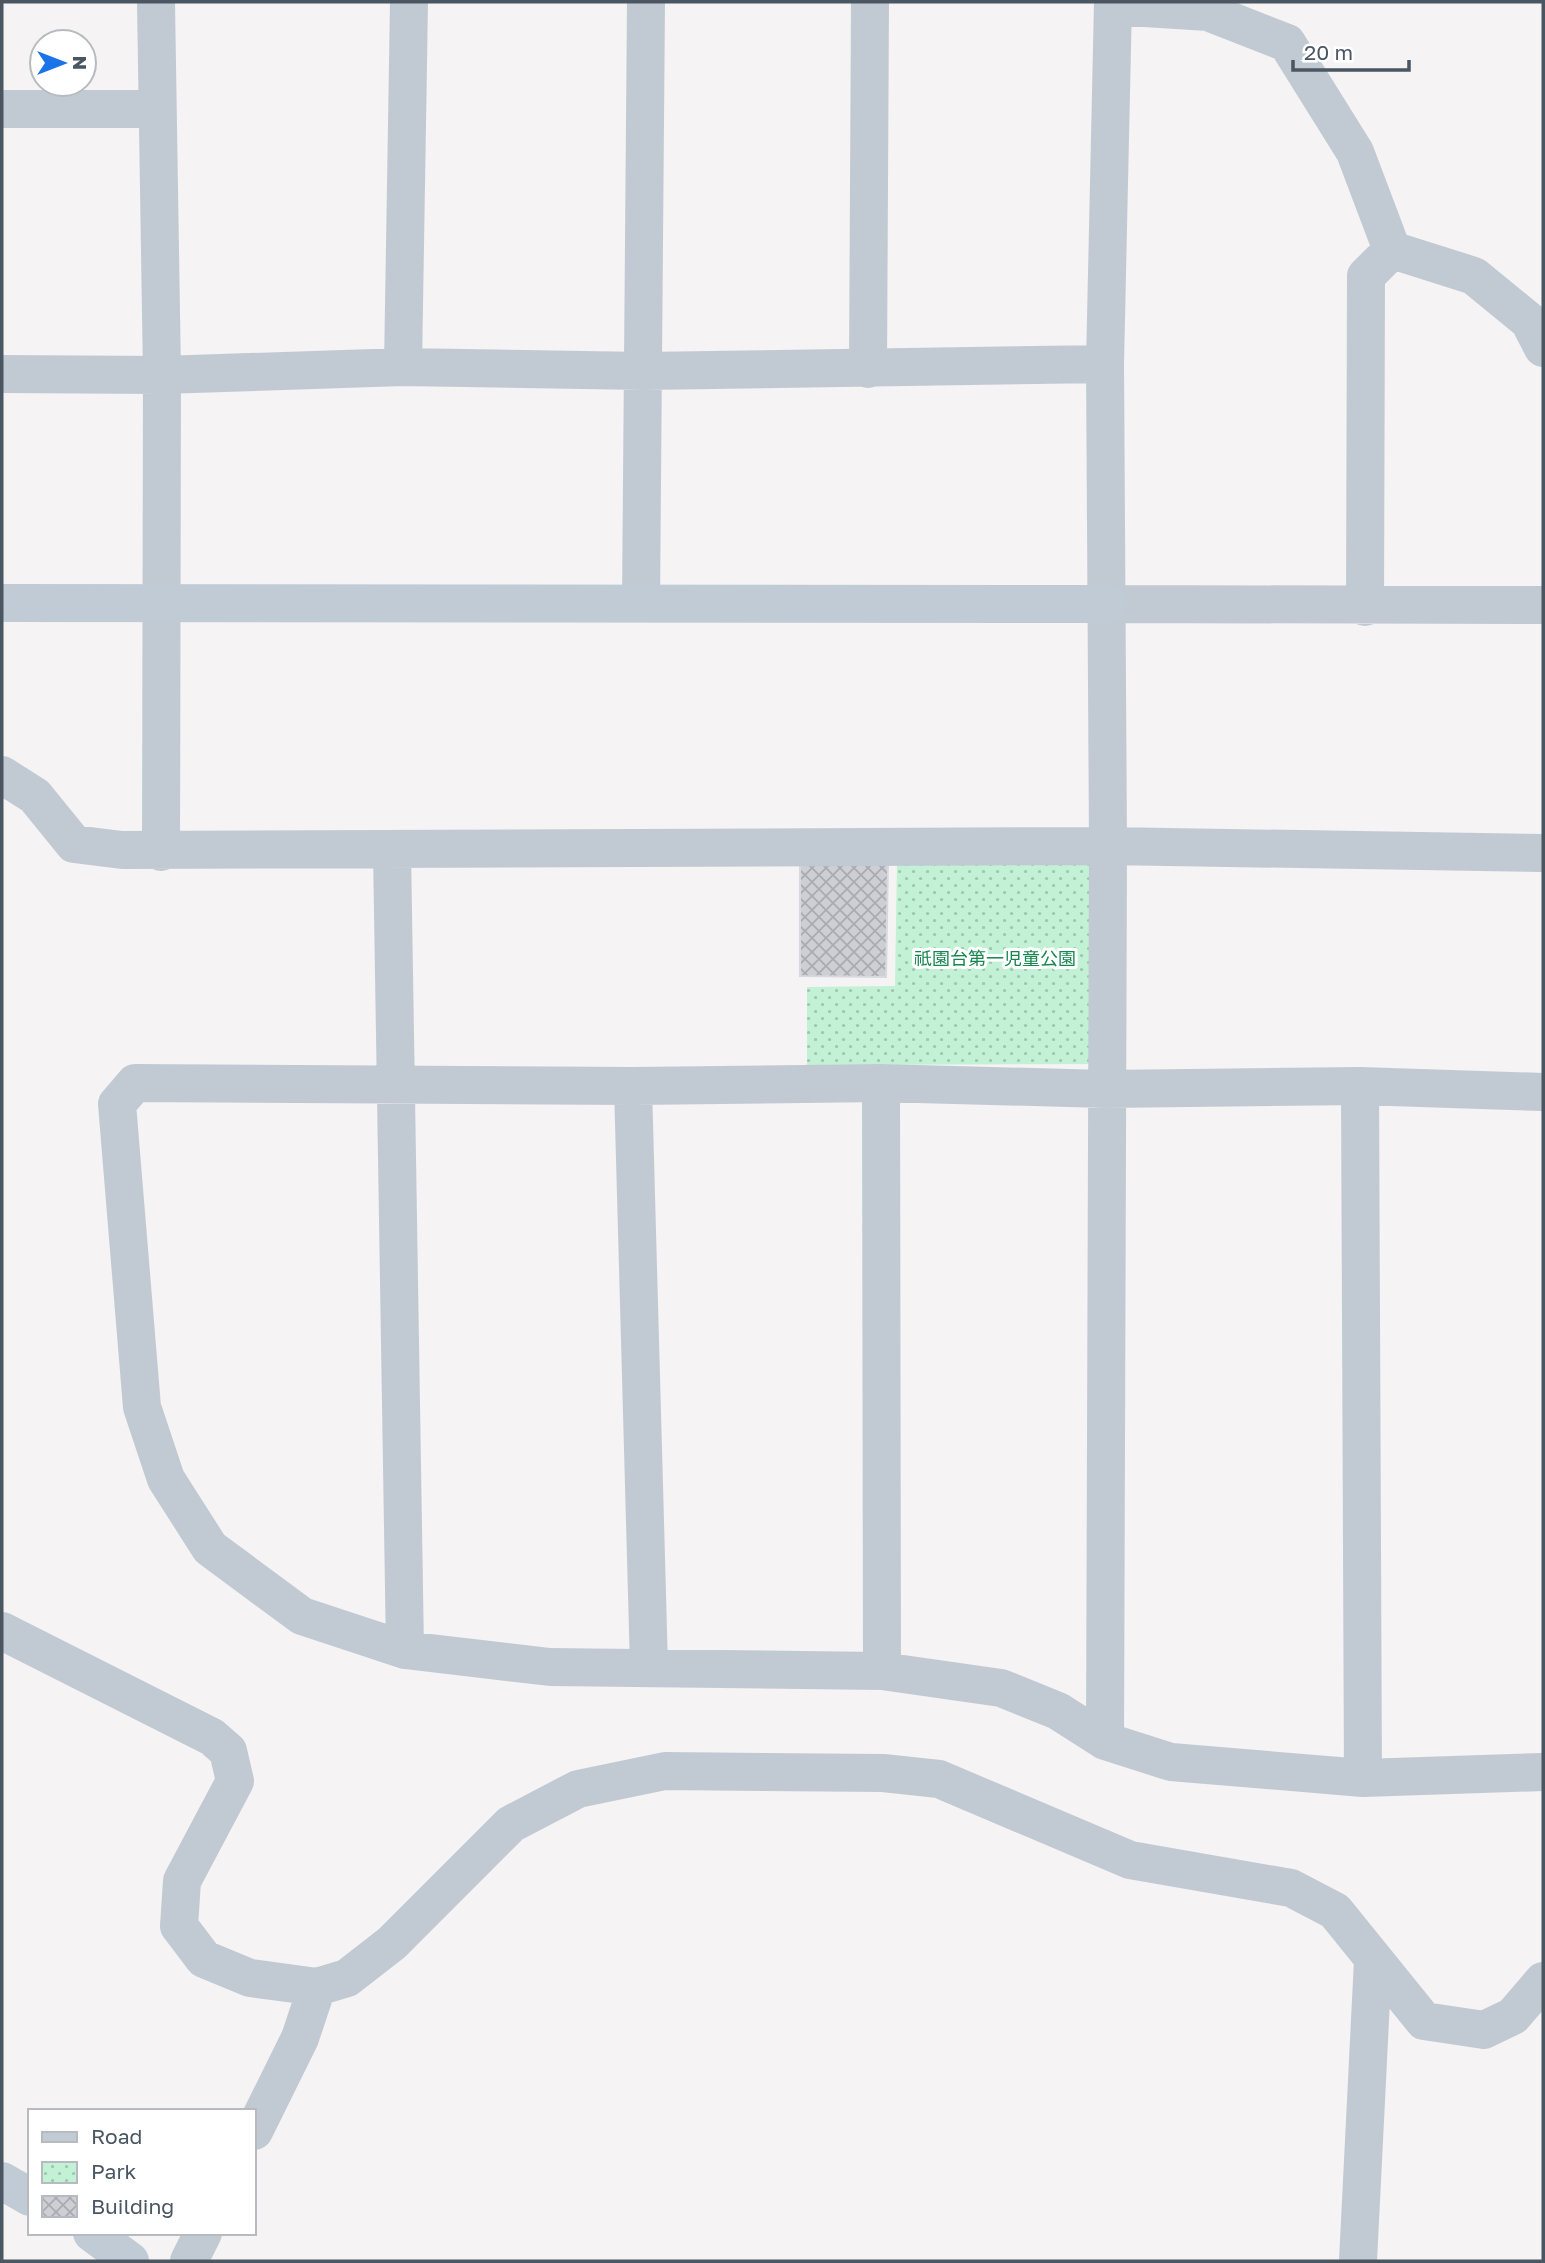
<svg xmlns="http://www.w3.org/2000/svg" width="1545" height="2263" font-family="'Golos Text','Noto Sans JP',sans-serif">
  <style>
    .park { fill: url(#park-dots) }
    .building { fill: url(#building-cross-hatch); stroke: #d7d9de; stroke-width: 2 }
    .lines { fill: none; stroke-linecap: round; stroke-linejoin: round }
    .street { stroke: #c1cad2; stroke-width: 38 }
    .secondary { stroke: #c1cbd6; stroke-width: 38 }
    .labels { text-anchor: middle; dominant-baseline: central; stroke-width: 6; stroke-linejoin: round; paint-order: stroke }
    .park-label { font-size: 18px; fill: #17864f; stroke: #fff }
  </style>
  <defs>
    <pattern id="park-dots" width="8" height="8" patternUnits="userSpaceOnUse" patternTransform="scale(1.75)"><rect width="8" height="8" fill="#c3f1d5"/><path d="M2 2h.1M6 6h.1" fill="none" stroke="#a0c6b0" stroke-width="1.8" stroke-linecap="round"/></pattern>
    <pattern id="building-cross-hatch" width="8" height="8" patternUnits="userSpaceOnUse" patternTransform="scale(1.75)"><rect width="8" height="8" fill="#cdcfd5"/><path d="M0 0l8 8M0 8l8-8" fill="none" stroke="#a8abb0"/></pattern>
  </defs>
  <rect width="100%" height="100%" fill="#f5f3f3"/>
  <path class="park" d="M1096 858 1094 1064 807 1065V987L895 986 897 860Z"/>
  <path class="building" d="M800 863H888L886 977 800 976Z"/>
  <g class="lines">
    <path class="street" d="M156 2 162 375 161 852
      M1113 6 1208 12 1287 43 1355 152 1392 250 1474 276 1529 321 1543 348
      M2 109H156
      M403 367 409 2
      M868 369 870 2
      M2 374 162 375 403 367 643 371 1105 364
      M641 602 646 2
      M1108 604 1543 605
      M1365 607 1366 276 1392 250
      M2 775 35 796 74 844 122 850 1108 846 1543 853
      M392 850 405 1650
      M881 1083 882 1671
      M633 1086 649 1667
      M1360 1086 1363 1778
      M1543 1092 1360 1086 1105 1089 881 1083 633 1086 135 1083 117 1104 142 1407 166 1479 210 1548 302 1616 405 1650 550 1667 882 1671 1001 1688 1058 1711 1105 1741 1171 1762 1363 1778 1543 1772
      M2 1631 212 1737 228 1751 235 1781 182 1881 179 1926 204 1959 250 1978 317 1987 347 1978 392 1943 511 1824 578 1789 665 1771 883 1773 939 1779 1130 1860 1291 1888 1335 1911 1424 2021 1484 2030 1513 2016 1543 1981
      M1105 1741 1108 846 1105 364 1113 2
      M254 2131 300 2038 317 1987
      M189 2261 203 2233
      M1358 2261 1373 1960"/>
    <path class="secondary" d="M2 603 1108 604
      M2 2181 30 2197
      M92 2233 130 2261"/>
  </g>
  <g class="labels">
    <g class="park-label">
      <text x="995" y="958">祇園台第一児童公園</text>
    </g>
  </g>
  <rect width="1545" height="2263" fill="none" stroke="#4a5661" stroke-width="7"/>
  <rect x="28" y="2109" width="228" height="126" fill="#ffffff" stroke="#b7bbc0" stroke-width="2"/>
  <rect x="42" y="2132" width="35" height="10" fill="#c1cbd6" stroke="#b7bbc0" stroke-width="2"/>
  <text x="91" y="2144" font-size="21" fill="#4a5661">Road</text>
  <rect x="42" y="2162" width="35" height="21" fill="url(#park-dots)" stroke="#b7bbc0" stroke-width="2"/>
  <text x="91" y="2179" font-size="21" fill="#4a5661">Park</text>
  <rect x="42" y="2196" width="35" height="21" fill="url(#building-cross-hatch)" stroke="#b7bbc0" stroke-width="2"/>
  <text x="91" y="2214" font-size="21" fill="#4a5661">Building</text>
  <g transform="translate(63 63) rotate(90)"><circle r="33" fill="#ffffff" stroke="#b7bbc0" stroke-width="2"/>
  <path d="M0-5L12 26L0 18L-12 26Z" fill="#1a73e8"/>
  <text y="-10" font-size="19" font-weight="bold" text-anchor="middle" fill="#4a5661">N</text>
  </g>
  <path d="M1293 60v10h116v-10" fill="none" stroke="#4a5661" stroke-width="3.5"/>
  <text x="1304" y="60" font-size="21" fill="#4a5661" stroke="#ffffff" stroke-width="5" paint-order="stroke">20 m</text>
</svg>
